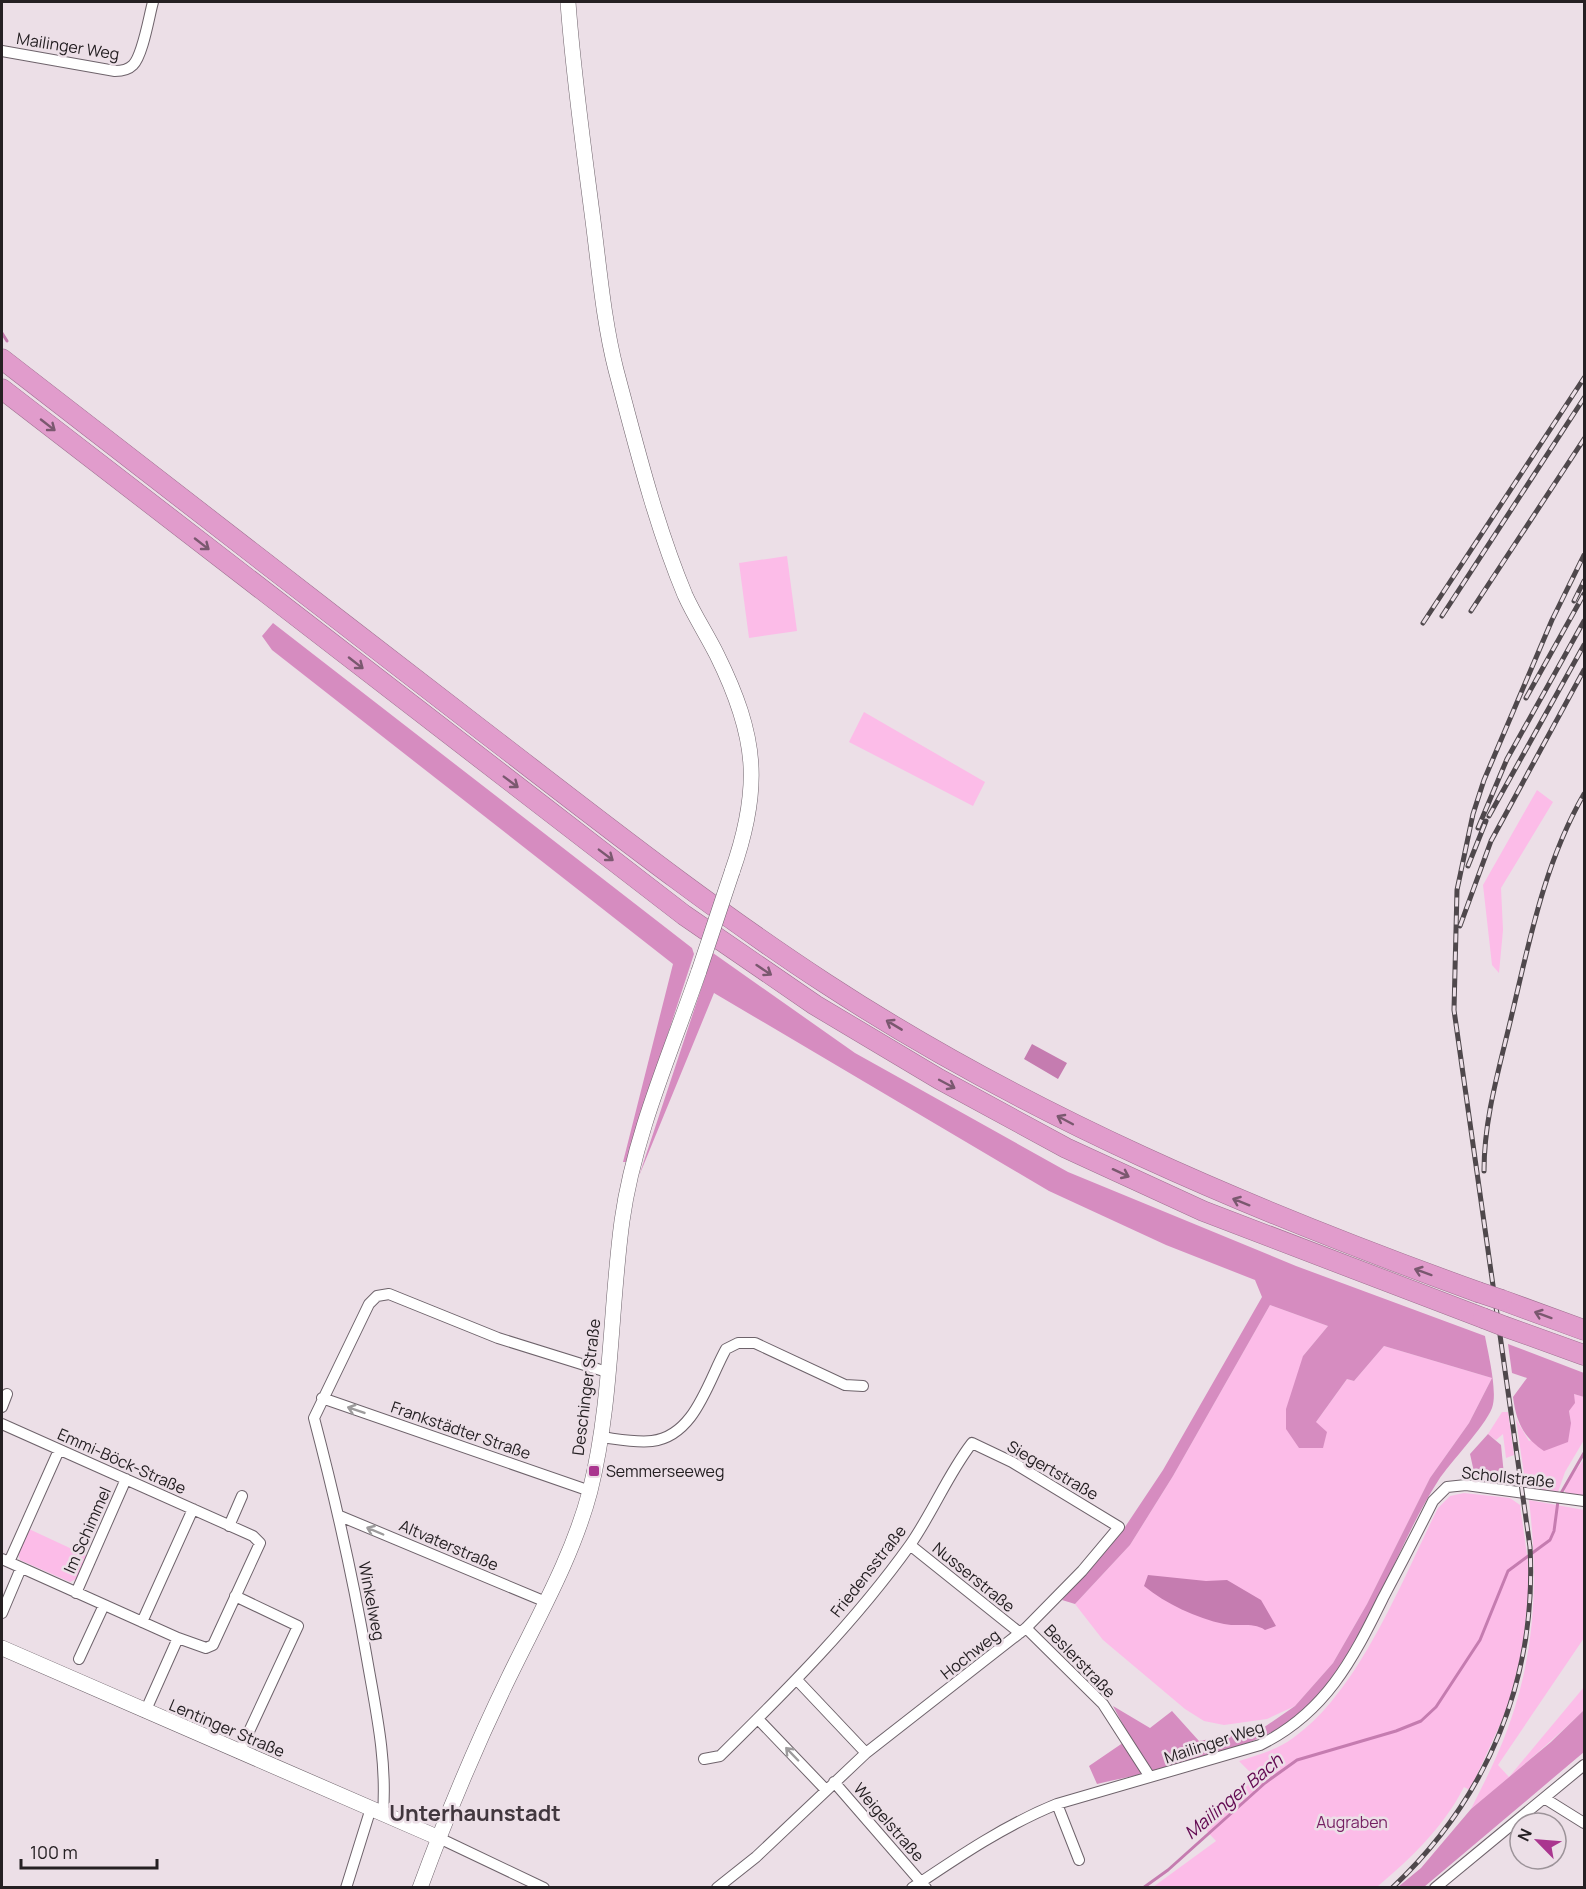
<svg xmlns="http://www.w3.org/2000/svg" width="1586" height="1889" font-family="Manrope,sans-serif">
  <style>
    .green { fill: #fcbce8 }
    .forest { fill: #d68cc0 }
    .water { fill: #c57cb0 }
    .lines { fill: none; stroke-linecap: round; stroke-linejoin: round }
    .stream { stroke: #c57cb0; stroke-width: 3 }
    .street-casing { stroke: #6e636b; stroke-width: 12 }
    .secondary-casing { stroke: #6e636b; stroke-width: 16 }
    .highway-casing { stroke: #9f7191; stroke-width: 21 }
    .street { stroke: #fff; stroke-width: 10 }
    .secondary { stroke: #fff; stroke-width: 15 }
    .highway { stroke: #e19ccc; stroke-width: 20 }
    .rail-casing { stroke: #4f484c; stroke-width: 5 }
    .rail { stroke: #ecdfe7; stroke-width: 3; stroke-dasharray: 9; stroke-linecap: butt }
    .secondary-bridge-casing { stroke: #6e636b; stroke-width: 16; stroke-linecap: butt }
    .highway-bridge-casing { stroke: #9f7191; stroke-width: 21; stroke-linecap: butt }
    .secondary-bridge { stroke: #fff; stroke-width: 15 }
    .highway-bridge { stroke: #e19ccc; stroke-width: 20 }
    .oneway { stroke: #7a586f }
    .oneway2 { stroke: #9d9b9c }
    .poi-dot { fill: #aa368f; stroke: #ecdfe7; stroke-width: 2 }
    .labels { text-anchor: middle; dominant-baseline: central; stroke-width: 5; stroke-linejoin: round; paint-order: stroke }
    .street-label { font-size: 16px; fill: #252023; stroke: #ecdfe7 }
    .poi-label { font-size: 16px; fill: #252023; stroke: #ecdfe7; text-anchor: start }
    .park-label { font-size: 16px; fill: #751f62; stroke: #ecdfe7 }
    .water-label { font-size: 18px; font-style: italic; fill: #620851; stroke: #ecdfe7 }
    .district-label { font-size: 22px; font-weight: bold; fill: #41373e; stroke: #ecdfe7 }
  </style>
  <rect width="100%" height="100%" fill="#ecdfe7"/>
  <path class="green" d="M787 556 797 631 749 638 739 563Z
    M864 712 985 782 973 806 849 742Z
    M1537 790 1553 802 1501 888 1503 930 1499 973 1492 965 1483 885Z
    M1270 1305 1328 1326 1303 1356 1316 1422 1347 1379 1354 1381 1384 1346 1492 1378 1469 1423 1430 1478 1367 1604 1333 1663 1295 1706 1267 1719 1224 1725 1204 1721 1185 1709 1103 1640 1075 1604 1130 1545 1173 1476Z
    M1574 1394 1584 1397V1440L1565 1472 1558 1492 1526 1488 1516 1419 1529 1441 1571 1423 1569 1411Z
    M1502 1412H1508L1514 1455 1506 1458 1503 1434 1496 1440 1488 1434Z
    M1584 1459V1497L1565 1494V1486Z
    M1464 1493 1510 1498 1520 1505 1530 1576 1523 1647 1509 1705 1470 1790 1464 1787C1443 1828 1411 1858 1377 1887H1153L1216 1841 1203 1827 1253 1775 1239 1761C1257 1755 1277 1750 1293 1738 1359 1692 1402 1580 1438 1508L1450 1496Z
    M1529 1500 1584 1510V1638L1498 1765 1509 1777 1584 1687V1710C1548 1745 1510 1777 1471 1809 1485 1781 1500 1752 1510 1722 1536 1649 1538 1576 1529 1500Z
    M29 1529 87 1556 76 1579 70 1582 20 1560 18 1553Z"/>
  <path class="forest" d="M273 623 692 948 694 954 626 1162H623L673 964 272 650 262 636Z
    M713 953 855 1053 1068 1172 1296 1266 1485 1336C1488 1353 1498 1392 1492 1408 1484 1428 1451 1461 1438 1481 1391 1554 1367 1653 1302 1712 1259 1751 1154 1771 1097 1784L1089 1766 1130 1738 1113 1706 1150 1728 1172 1711 1199 1741 1260 1730 1295 1706 1333 1663 1367 1604 1430 1478 1469 1423 1492 1378 1384 1346 1354 1381 1347 1379 1316 1422 1327 1432 1323 1448H1299L1286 1429V1409L1303 1356 1328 1326 1270 1305 1173 1476 1130 1545 1075 1604 1062 1600 1123 1530 1163 1470 1262 1297 1255 1280 1166 1245 1049 1191 714 993 639 1176Z
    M1508 1344 1584 1373V1397L1574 1394 1575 1403 1569 1411 1571 1423 1568 1442 1544 1451C1523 1437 1516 1421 1513 1397L1527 1378 1512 1373Z
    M1488 1434 1501 1445 1505 1485 1476 1481 1470 1454Z
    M1584 1710V1752L1424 1887H1398L1421 1868 1471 1809 1551 1742Z"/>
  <path class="water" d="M1032 1044 1067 1063 1058 1079 1024 1059Z
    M1148 1575 1206 1581 1227 1580 1261 1600 1276 1626 1265 1630C1253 1622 1238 1627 1224 1624 1196 1618 1166 1604 1144 1586Z"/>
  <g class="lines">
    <path class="stream" d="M2 333 7 341
      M1560 1495 1584 1453
      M1143 1888 1168 1870 1265 1783 1297 1760 1396 1731 1421 1721 1436 1707 1480 1640 1508 1571 1550 1540 1554 1531 1558 1501"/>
    <g class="street-casing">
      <path id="street" d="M2 51 115 71C122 71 128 70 133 65 143 55 149 16 153 2
        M322 1398 590 1491
        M2 1407 7 1394
        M2 1424 253 1536 260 1543 213 1645 206 1648 178 1638 145 1712
        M600 1437C617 1439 636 1443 652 1441 695 1436 708 1381 726 1349L738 1343H755L845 1385 863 1386
        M340 1516 546 1602
        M229 1526 242 1496
        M910 1545 1020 1633
        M2 1559 178 1638
        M9 1562 59 1450
        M76 1593 126 1479
        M235 1596 298 1626 239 1753
        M2 1613 21 1568
        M142 1622 193 1509
        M1026 1628 1103 1704 1150 1777
        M79 1659 104 1605
        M797 1680 866 1753
        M758 1719 826 1790
        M704 1759 720 1756C787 1690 855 1622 910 1545 933 1512 948 1474 972 1443L1012 1462 1119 1527 1082 1571 1026 1628 866 1753 756 1857 717 1888
        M834 1782 926 1888
        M1544 1798 1584 1823
        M1057 1804 1079 1860
        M383 1813C387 1760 376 1711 367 1659 353 1577 335 1498 314 1418L369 1304 377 1296 389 1294 498 1338 607 1372
        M439 1838 544 1888
        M346 1888 371 1808
        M912 1888C958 1857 1005 1825 1057 1804L1260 1745C1325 1713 1352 1661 1383 1598 1400 1566 1417 1533 1433 1501L1447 1487 1466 1485 1584 1501
        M1435 1888 1584 1765"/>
    </g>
    <g class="secondary-casing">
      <path id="secondary" d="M568 2C573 72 583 143 592 213 599 265 603 319 616 370 636 445 655 523 685 595 694 615 707 635 717 655 757 736 762 787 732 872
        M2 1648 439 1838
        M420 1888C446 1817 476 1745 509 1677 538 1617 573 1556 590 1491 612 1403 610 1310 622 1221 634 1135 671 1052 699 971"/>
    </g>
    <g class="highway-casing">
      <path id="highway" d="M2 359C162 483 323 608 484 732 596 818 707 906 825 983 1028 1116 1251 1210 1478 1292
        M2 389 684 915 815 1005 939 1079 1066 1148 1203 1211 1483 1318
        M1502 1300 1584 1330
        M1506 1327 1584 1355"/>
    </g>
    <use href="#street" class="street"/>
    <use href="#secondary" class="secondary"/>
    <use href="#highway" class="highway"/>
    <g class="rail-casing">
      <path id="rail" d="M1574 601 1584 581
        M1471 611 1584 439
        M1442 616 1584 398
        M1423 623 1584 378
        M1526 698 1584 594
        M1489 816 1584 645
        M1478 828 1507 759 1584 621
        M1468 866 1486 821
        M1460 926 1491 841 1584 670
        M1484 1171C1484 1117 1500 1066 1512 1014 1530 938 1545 862 1584 794
        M1392 1888C1488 1798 1537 1678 1530 1547L1454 1010 1457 890 1473 814 1484 780 1552 620 1584 555"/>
    </g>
    <use href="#rail" class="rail"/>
    <g class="secondary-bridge-casing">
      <path id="secondary-bridge" d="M699 971 732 872"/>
    </g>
    <g class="highway-bridge-casing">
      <path id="highway-bridge" d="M1478 1292 1502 1300
        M1483 1318 1506 1327"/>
    </g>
    <use href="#secondary-bridge" class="secondary-bridge"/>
    <use href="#highway-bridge" class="highway-bridge"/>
  </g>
  <defs><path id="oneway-shaft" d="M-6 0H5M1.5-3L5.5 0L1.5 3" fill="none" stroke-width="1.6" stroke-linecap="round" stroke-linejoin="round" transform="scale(1.5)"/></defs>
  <g class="oneway">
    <use href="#oneway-shaft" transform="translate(48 425) rotate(38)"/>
    <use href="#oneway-shaft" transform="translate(202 544) rotate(38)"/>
    <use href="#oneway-shaft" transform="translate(356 663) rotate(38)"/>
    <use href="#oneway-shaft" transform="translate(511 782) rotate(37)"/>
    <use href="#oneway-shaft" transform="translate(606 855) rotate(37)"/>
    <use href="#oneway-shaft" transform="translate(764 970) rotate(34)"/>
    <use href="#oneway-shaft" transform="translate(894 1025) rotate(-149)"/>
    <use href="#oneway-shaft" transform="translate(947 1084) rotate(28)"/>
    <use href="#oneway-shaft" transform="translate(1065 1120) rotate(-152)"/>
    <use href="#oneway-shaft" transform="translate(1121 1173) rotate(25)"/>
    <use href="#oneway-shaft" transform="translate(1241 1202) rotate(-158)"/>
    <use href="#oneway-shaft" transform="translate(1423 1272) rotate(-160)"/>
    <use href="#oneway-shaft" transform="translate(1543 1315) rotate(-160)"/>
  </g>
  <g class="oneway2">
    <use href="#oneway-shaft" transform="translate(356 1410) rotate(-161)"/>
    <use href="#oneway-shaft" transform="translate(375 1531) rotate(-157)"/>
    <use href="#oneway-shaft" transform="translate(792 1754) rotate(-134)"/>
  </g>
  <rect class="poi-dot" x="588" y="1465" width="12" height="12" rx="3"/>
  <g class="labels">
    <g class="street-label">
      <text transform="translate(68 46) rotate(9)">Mailinger Weg</text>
      <text transform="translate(586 1387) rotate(-83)">Deschinger Straße</text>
      <text transform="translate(461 1430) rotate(19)">Frankstädter Straße</text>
      <text transform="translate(122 1461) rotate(24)">Emmi-Böck-Straße</text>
      <text transform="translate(1053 1470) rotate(30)">Siegertstraße</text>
      <text transform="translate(1508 1477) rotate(6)">Schollstraße</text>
      <text transform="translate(87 1530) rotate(-66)">Im Schimmel</text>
      <text transform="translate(449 1545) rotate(23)">Altvaterstraße</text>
      <text transform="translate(868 1571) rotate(-52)">Friedensstraße</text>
      <text transform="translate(974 1577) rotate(39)">Nusserstraße</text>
      <text transform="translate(372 1601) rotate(79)">Winkelweg</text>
      <text transform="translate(970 1654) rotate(-38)">Hochweg</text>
      <text transform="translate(1080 1661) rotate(46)">Beslerstraße</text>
      <text transform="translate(227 1728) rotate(23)">Lentinger Straße</text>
      <text transform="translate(1214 1742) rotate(-18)">Mailinger Weg</text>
      <text transform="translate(889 1822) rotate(49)">Weigelstraße</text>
    </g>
    <g class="poi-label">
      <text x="606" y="1471">Semmerseeweg</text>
    </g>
    <g class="park-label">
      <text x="1352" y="1822">Augraben</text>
    </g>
    <g class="water-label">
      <text transform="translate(1233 1796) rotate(-40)">Mailinger Bach</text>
    </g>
    <g class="district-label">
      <text x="475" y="1813">Unterhaunstadt</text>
    </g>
  </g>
  <rect width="1586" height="1889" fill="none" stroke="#252023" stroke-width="6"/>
  <g transform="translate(1538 1841) rotate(295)"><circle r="28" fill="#ecdfe7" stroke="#9c9399" stroke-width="1.5"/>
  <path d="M0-4.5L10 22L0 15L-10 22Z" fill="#aa368f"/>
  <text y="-9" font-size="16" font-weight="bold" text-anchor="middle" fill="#252023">N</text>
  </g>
  <path d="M21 1859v9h136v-9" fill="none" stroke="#252023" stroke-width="3"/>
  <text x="30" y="1859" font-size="18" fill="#252023" stroke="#ecdfe7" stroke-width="4.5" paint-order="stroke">100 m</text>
</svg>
